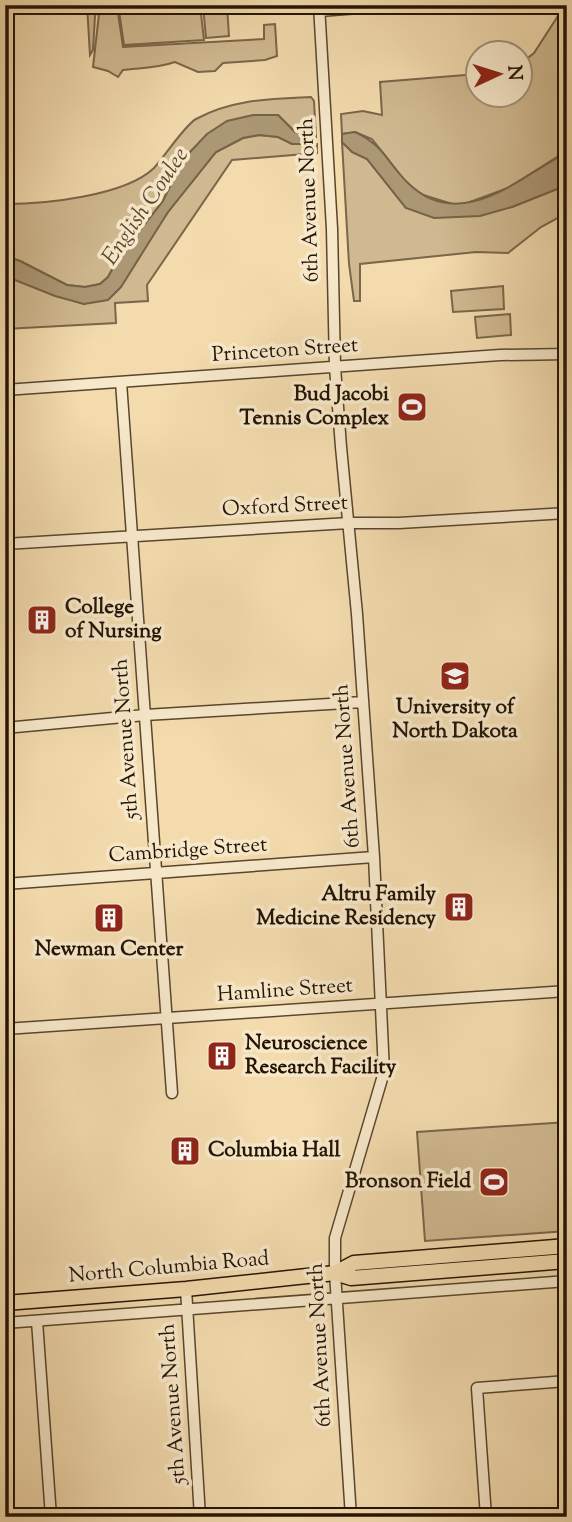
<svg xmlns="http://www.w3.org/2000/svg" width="572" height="1522" font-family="'Sorts Mill Goudy',serif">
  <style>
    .green { fill: #d0b991; stroke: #7a664a; stroke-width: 2 }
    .water { fill: #ac9774; stroke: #756347; stroke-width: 2 }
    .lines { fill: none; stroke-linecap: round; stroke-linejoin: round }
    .minor-casing { stroke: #57462e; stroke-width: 13 }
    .major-casing { stroke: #231404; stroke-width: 17 }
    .minor { stroke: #f7e8ca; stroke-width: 10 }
    .major { stroke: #f3dbae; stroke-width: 14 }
    .labels { text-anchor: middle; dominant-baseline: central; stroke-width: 7; stroke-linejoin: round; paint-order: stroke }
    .street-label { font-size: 21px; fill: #231404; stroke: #f7e8ca }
    .poi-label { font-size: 21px; font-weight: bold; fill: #231404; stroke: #f7e8ca; text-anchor: end }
    .water-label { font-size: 23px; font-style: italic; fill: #5a4831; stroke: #f7e8ca }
  </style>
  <rect width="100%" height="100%" fill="#f3dbae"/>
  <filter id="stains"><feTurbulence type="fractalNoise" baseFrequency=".00286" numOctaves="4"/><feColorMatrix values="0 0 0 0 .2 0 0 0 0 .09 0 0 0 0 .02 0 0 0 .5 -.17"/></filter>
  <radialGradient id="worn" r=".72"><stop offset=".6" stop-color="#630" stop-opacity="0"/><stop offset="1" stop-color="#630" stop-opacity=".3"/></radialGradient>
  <path class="green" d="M87 5H200L204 40 124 45 119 11 97 12 95 16 93 50 90 55Z
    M203 5H227L229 36 206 38Z
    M565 5H567V146L557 157 508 188 459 206 420 194 406 182 372 139 355 132 342 134 341 114 363 111 382 115 380 82 477 74V94H520V64L534 53Z
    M118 13 123 47 264 39V25L275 24 277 56 265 60 223 63 215 71 198 72 175 62C158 68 141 68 123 70L118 77 108 71 93 67 99 14Z
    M311 97 314 101 316 137 295 132 278 115 190 152 179 168 163 201 119 257 108 277 100 284 85 287 67 285 20 261 5 256V204C45 204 125 196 154 168 165 156 185 125 196 119 233 99 271 99 311 97Z
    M260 135 278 137 292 144H317V153L232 160 147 285 148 301 115 303 116 323 5 329V276L84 304 143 250 168 212 216 152 243 138Z
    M342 142 352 152 367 159 406 208 512 207 567 185V213L541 227 508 253 476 252 360 264V301H354L349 264Z
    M503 286 504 309 453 312 451 291Z
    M510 314 511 335 477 338 475 317Z
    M567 1122V1231L425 1241 417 1132Z"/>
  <path class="water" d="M253 115H278L295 132 312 137V144H292L278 137 259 135 243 138 216 152 168 212 121 287 108 300 84 304 55 296 5 276V256L20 261 67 285 85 287 100 284 108 277 119 257 163 201 179 168 190 152 207 134 227 121Z
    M355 132C384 145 388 164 408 183 460 234 519 178 567 152V185L512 207 480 216 434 218 406 208 367 159 352 152 342 142V134Z"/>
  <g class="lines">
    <g class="minor-casing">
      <path id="minor" d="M319 5 332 229 335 367 341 447 357 614 374 857 384 1072 335 1238V1273L351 1517
        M319 11 399 5
        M121 382 172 1093
        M5 390 500 355 567 354
        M5 544 349 523H399L567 513
        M5 728 145 715 363 702
        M5 884 374 857
        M5 1029 567 991
        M186 1289 200 1517
        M37 1321 51 1517
        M5 1323 567 1281
        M486 1517 477 1388 567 1381"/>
    </g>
    <g class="major-casing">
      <path id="major" d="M335 1273 354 1263 567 1246
        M5 1303 186 1289 335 1273 351 1278 567 1261"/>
    </g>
    <use href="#minor" class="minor"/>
    <use href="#major" class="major"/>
  </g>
  <defs>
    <g id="stadium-square" transform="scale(1.575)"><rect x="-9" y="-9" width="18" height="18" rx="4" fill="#8f2418" stroke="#f7e8ca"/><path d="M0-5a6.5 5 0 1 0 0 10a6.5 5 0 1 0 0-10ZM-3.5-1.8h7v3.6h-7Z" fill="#fff"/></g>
    <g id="building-square" transform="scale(1.575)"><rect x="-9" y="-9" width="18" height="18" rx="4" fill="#8f2418" stroke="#f7e8ca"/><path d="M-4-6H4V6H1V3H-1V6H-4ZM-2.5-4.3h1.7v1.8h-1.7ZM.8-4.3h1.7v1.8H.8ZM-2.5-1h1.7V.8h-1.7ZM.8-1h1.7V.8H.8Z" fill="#fff"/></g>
    <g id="university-square" transform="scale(1.575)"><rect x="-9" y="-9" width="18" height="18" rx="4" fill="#8f2418" stroke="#f7e8ca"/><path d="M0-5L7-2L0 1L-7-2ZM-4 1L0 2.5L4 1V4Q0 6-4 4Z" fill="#fff"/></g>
  </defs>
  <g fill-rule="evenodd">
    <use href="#stadium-square" x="412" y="407"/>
    <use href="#building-square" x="42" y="620"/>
    <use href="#university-square" x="455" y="676"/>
    <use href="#building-square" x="459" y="907"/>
    <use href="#building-square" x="109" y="918"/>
    <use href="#building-square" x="222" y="1056"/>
    <use href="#building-square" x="185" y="1151"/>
    <use href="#stadium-square" x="494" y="1182"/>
  </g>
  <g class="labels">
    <g class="street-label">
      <text transform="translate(310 200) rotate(-92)">6th Avenue North</text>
      <text transform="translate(285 351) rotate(-4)">Princeton Street</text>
      <text transform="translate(285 507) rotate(-3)">Oxford Street</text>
      <text transform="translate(127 739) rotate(-94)">5th Avenue North</text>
      <text transform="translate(348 766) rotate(-94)">6th Avenue North</text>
      <text transform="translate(188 851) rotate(-4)">Cambridge Street</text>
      <text transform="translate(285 991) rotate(-4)">Hamline Street</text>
      <text transform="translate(169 1268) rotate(-5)">North Columbia Road</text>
      <text transform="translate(321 1345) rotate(-93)">6th Avenue North</text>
      <text transform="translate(174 1404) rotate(-94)">5th Avenue North</text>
    </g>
    <g class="poi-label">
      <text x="389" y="395">Bud Jacobi<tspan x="389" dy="24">Tennis Complex</tspan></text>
      <text x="65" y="608" text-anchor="start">College<tspan x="65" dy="24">of Nursing</tspan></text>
      <text x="455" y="708" text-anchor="middle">University of<tspan x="455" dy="24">North Dakota</tspan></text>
      <text x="436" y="895">Altru Family<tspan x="436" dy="24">Medicine Residency</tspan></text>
      <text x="109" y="950" text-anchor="middle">Newman Center</text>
      <text x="245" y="1044" text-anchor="start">Neuroscience<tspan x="245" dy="24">Research Facility</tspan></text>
      <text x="208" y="1151" text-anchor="start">Columbia Hall</text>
      <text x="471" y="1182">Bronson Field</text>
    </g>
    <g class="water-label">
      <text transform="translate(146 207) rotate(-56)">English Coulee</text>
    </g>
  </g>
  <rect width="572" height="1522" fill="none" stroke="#f3dbae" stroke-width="28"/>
  <rect x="7" y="7" width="558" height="1508" fill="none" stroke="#231404" stroke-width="3.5"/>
  <rect x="14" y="14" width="544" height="1494" fill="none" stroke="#231404" stroke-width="2"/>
  <g transform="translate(499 74) rotate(86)"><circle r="33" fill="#f7e8ca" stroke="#a2937b" stroke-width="2"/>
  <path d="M0-5L12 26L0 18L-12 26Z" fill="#8f2418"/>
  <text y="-10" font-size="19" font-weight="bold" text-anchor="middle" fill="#231404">N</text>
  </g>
  <rect width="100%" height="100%" filter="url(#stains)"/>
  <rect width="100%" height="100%" fill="url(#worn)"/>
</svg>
